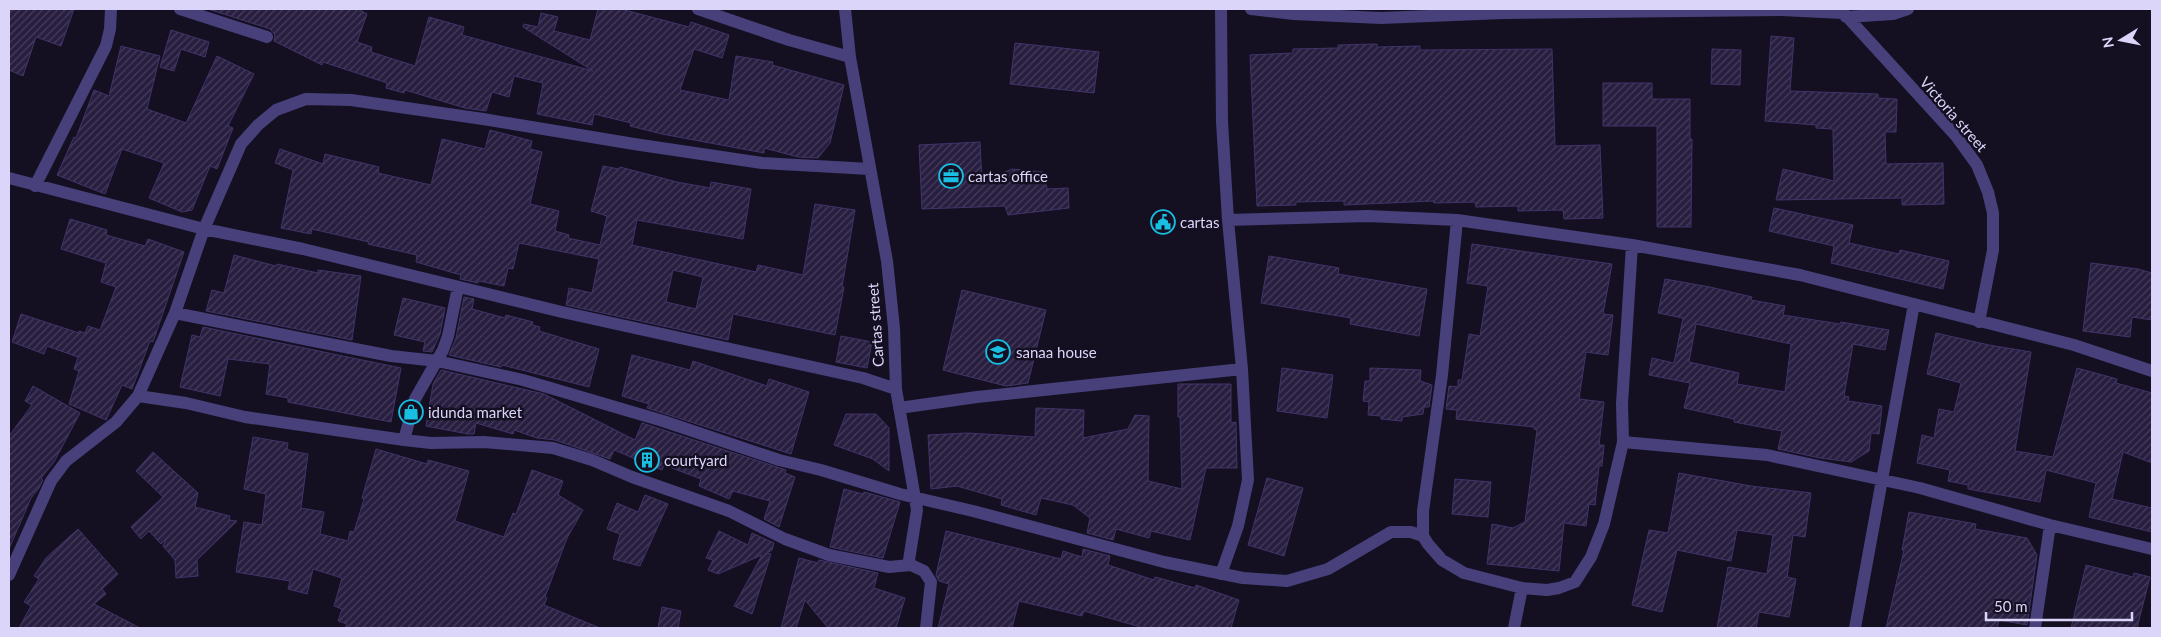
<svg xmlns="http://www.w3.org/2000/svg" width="2161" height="637" font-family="Lato,sans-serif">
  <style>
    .building { fill: url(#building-hatch); stroke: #42336a; fill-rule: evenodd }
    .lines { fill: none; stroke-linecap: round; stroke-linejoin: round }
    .minor { stroke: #47407b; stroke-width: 12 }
    .labels { text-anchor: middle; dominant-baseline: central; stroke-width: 5; stroke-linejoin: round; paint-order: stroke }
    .street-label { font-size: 15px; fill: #dcd5fa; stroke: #141021 }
    .poi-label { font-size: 15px; fill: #dcd5fa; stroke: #141021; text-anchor: start }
  </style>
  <defs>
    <pattern id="building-hatch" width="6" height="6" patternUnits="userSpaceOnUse" patternTransform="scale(1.25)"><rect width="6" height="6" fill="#281e40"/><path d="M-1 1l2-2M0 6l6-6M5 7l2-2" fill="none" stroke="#473e5c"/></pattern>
  </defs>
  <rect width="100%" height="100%" fill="#141021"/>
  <path class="building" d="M9 9H74L61 46 36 37 23 76 9 70Z
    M208 9H358L367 14 357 42 372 47 371 52 415 66 429 17 464 27 462 35 593 71 523 27 524 24 538 27 541 13 558 17 554 31 590 40 598 9H621L689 27 691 22 729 35 722 58 694 49 680 90 729 100 736 56 773 62 772 65 844 85 830 143 818 158 798 157 764 148V153L662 134 630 126 631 123 594 114 592 125 537 114 543 83 514 76 509 97 492 92 486 111 465 108 405 90 404 93 386 88 387 83 323 62 322 65 274 41 275 35 270 29Z
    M171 30 209 42 205 57 181 49 174 71 160 67Z
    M1771 36 1794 38 1790 91 1878 94V98L1897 99 1896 132H1885L1886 164 1943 163 1944 204 1902 205V198L1776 200 1783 169 1834 181 1833 129 1816 128V125L1765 121Z
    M1015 43 1099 52 1094 93 1010 84Z
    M1377 44V47L1420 46V50L1552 49 1555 146 1600 145 1603 218 1564 219 1563 210 1518 211V206L1476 207 1475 202 1434 203 1433 201 1344 205V201L1296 202V205L1257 206 1250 55 1293 53V49L1338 48V45Z
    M121 46 160 56 147 109 186 123 217 56 254 74 228 126 233 128 217 169 210 166 192 210 182 212 149 198 164 163 122 149 105 194 57 175 74 137 76 138 94 90 109 96Z
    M1712 49 1741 50 1740 85 1711 84Z
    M1603 83H1652V99H1690V139H1692L1691 227H1657V126H1603Z
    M490 130 532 141 530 149 542 152 530 204 559 211 555 231 569 235 568 238 600 245 607 216 591 211 603 166 619 169 620 167 677 182 710 188 711 182 751 189 743 239 637 220 632 245 756 272 758 265 803 275 815 204 855 210 842 287H844L835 335 733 314 728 340 566 305 569 288 592 293 599 259 519 243 513 269 508 268 504 286 479 281 478 283 460 279 461 275 416 262 417 255 368 244 369 242 312 229 311 234 281 228 293 170 275 163 280 149 323 164 325 154 379 167 378 173 431 185 442 139 485 149ZM673 270 703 277 696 309 666 302Z
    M980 142 982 182 1012 169 1043 172 1047 189 1068 188 1069 208 1008 215 1005 206 922 209 919 145Z
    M1774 208 1853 225 1849 243 1899 254 1900 250 1949 261 1943 289 1831 263 1834 246 1769 231Z
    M70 219 107 230 106 235 145 246 148 239 184 252 153 342 150 341 132 389 122 385 106 420 69 404 79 371 74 369 78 357 47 346 44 354 12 342 21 314 79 333V331L85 333 88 326 100 330 116 287 101 282 106 263 61 249Z
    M1472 244 1612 264 1603 314 1613 315 1608 355 1586 352 1579 399 1604 402 1599 445H1604L1602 466H1599L1595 505 1589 504 1586 526 1564 523 1559 571 1487 564 1492 524 1513 528 1525 522 1537 430 1534 429V427L1456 419 1457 410 1446 409 1449 386 1458 387V380H1462L1469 334 1480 336 1488 286 1467 283Z
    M234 255 276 266 277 264 318 273V270L361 276 352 340 206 311 212 290 224 293Z
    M1269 256 1339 268 1338 274 1427 289 1419 336 1350 324 1351 318 1261 303Z
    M2091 263 2138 269 2152 273V320L2132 317 2130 337 2083 331Z
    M1665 279 1710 287 1752 297 1751 300 1785 306 1783 315 1840 324 1841 322 1889 330 1885 350 1853 344 1844 396 1849 397 1848 401 1882 406 1879 434 1871 433 1869 451 1851 462 1820 458 1778 449 1782 431 1734 422V419L1684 408 1690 383 1649 375 1652 358 1674 363 1683 318 1658 313ZM1696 324 1791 344 1785 392 1737 384 1739 373 1689 362Z
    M962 290 1046 310 1028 383 1006 386 943 370Z
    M464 297 474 299 472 309 505 318 506 315 533 322 532 325 540 327 539 331 599 349 589 387 502 365 501 367 449 355 456 338Z
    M403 298 445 308 440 334 432 352 423 351 425 342 394 335Z
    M203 327 401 368 391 422 288 402V398L266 394 270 364 228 359 220 396 180 387 192 335 200 337Z
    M1936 333 1989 345 2031 352 2015 451 2053 457 2077 368 2117 379 2116 383 2152 393V463L2123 452 2112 499 2152 508V532L2089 517 2096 483 2046 470 2040 502 1968 489V485L1948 481 1950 470 1917 463 1922 435 1934 438 1939 409 1954 412 1961 383 1927 374Z
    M841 336 872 342 867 368 836 362Z
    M632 355 690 370 693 361 767 386 769 379 809 392 791 454 647 408 649 404 622 396Z
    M1282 368 1333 375 1327 418 1277 411Z
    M1370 368 1421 370 1420 381 1432 385 1429 407H1424L1423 414 1402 417V421L1381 419V416L1368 415 1369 402 1363 401 1365 381H1370Z
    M441 370 544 394 635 440 642 423 786 470 785 473 795 477 779 527 764 519 770 501 733 491 729 499 699 486 701 479 664 465 662 470 614 450 610 459 555 440 537 438 514 430 513 434 476 423 474 434H468L426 426 433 384Z
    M1178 384H1231V423L1236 422 1237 468H1206L1190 540 1151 531 1149 538 1116 529 1113 540 1087 533 1090 518 1073 505 1041 498 1036 515 1001 505 1002 499 957 486 931 489 928 435 967 433 1035 437 1036 408 1084 410 1083 438 1128 429 1135 415 1149 416 1148 481 1182 489 1180 417H1178Z
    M33 386 80 413 54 462 41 478 43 480 39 488 31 498 9 549V436L32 405 25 401Z
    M846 414H876L889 428V471L873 459 834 445Z
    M253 437 288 443 287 449 291 451 308 454 301 508 324 512 320 534 348 541 350 531 354 532 364 499 362 498 376 449 427 464 428 460 469 471 455 521 504 537 513 513 516 514 532 470 563 481 558 495 583 510 567 538 545 597 547 598 544 605 600 628H345L347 624 338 621 342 609 334 606 342 578 313 569 307 594 288 589 290 581 236 572 244 522 262 525 266 494 244 489Z
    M153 452 198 493 195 507 230 516 229 520 237 521 197 560 198 576 176 578 175 560 163 546 166 539 161 544 149 531 141 539 131 527 163 497 136 471Z
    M1679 473 1751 486 1811 493 1805 537 1793 535 1787 577 1796 579 1789 617 1759 612 1756 628H1717L1728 567 1767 574 1773 535 1737 530 1731 561 1677 550 1662 612 1632 605 1649 530 1668 533Z
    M1267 478 1303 488 1284 556 1248 545Z
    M1455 479 1491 482 1488 517 1452 514Z
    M844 489 863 494 864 492 900 502 883 558 830 547Z
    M645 495 668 504 640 566 613 559 620 534 607 529 617 503 638 512Z
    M1909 512 1976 524 1975 529 2027 538 2037 555 2027 625 1999 620 1997 628H1886L1904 550H1902Z
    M78 529 118 574 102 589 106 594 94 604 140 628H19L31 606 24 602 39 579 34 576 46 558Z
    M719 531 748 545 752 533 774 543 772 550 767 553 771 554 752 614 734 606 762 555 718 574 708 570 713 560 706 558Z
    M946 531 1061 559 1063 551 1082 557 1083 549 1110 556 1108 565 1154 580 1155 577 1195 588 1196 585 1239 600 1231 628H1144L1084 611 1082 616 1019 601 1012 628H938L949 584 939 581 936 575Z
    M799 558 818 563 819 560 878 573 874 588 905 598 896 628H828L805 600 796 628H781Z
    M2086 565 2133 577 2134 573 2150 577 2137 628H2071Z
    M662 607 681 611 678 628H658Z"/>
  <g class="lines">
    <path class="minor" d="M180 9 267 37
      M698 9 789 40 850 57
      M845 9 850 57 887 261 894 328 896 389 917 510 909 560 911 565 924 571 931 582 926 628
      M1221 9 1222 122 1228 220 1242 369 1248 480 1238 526 1221 574
      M1251 9 1294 14 1381 18 1503 13 1781 10 1843 13
      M1840 9 1956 136 1977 165 1988 192 1993 213V250L1979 322
      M1846 17 1893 14 1908 9
      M9 178 204 229 303 249 562 312 863 378 896 389
      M35 186 106 46 110 29 111 9
      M1228 220 1368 216 1457 220 1632 245 1800 275 2074 345 2152 371
      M1457 220 1442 375 1423 511V536L1428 544 1442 560 1464 573 1522 588 1547 590 1559 588 1575 582 1591 557 1604 524 1623 442 1622 404 1632 245
      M175 313 309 340 391 356 437 361 523 380 663 421 779 460 821 470 900 494 973 511 1164 562 1243 578 1287 581 1328 569 1391 532H1411L1423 536
      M138 396 186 403 245 417 404 440 431 443 484 442 553 448 592 460 632 477 729 511 785 539 829 555 889 567 911 565
      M899 408 977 397 1242 369
      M404 440 415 399 443 350 448 336 458 287
      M1623 442 1767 455 1920 488 2050 525 2152 549
      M9 575 51 481 66 461 116 422 138 396 175 313 204 229 241 144 258 125 276 110 306 99 351 100 483 119 634 144 762 163 870 169
      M1514 628 1522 588
      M1855 628 1914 304
      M2035 628 2050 525"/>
  </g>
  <defs>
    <g id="office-ring" transform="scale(1.25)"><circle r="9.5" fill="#141021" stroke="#19bfe2" stroke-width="1.5"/><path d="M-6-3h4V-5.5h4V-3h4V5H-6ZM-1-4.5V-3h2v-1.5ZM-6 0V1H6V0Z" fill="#19bfe2"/></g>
    <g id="civic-ring" transform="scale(1.25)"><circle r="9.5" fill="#141021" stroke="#19bfe2" stroke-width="1.5"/><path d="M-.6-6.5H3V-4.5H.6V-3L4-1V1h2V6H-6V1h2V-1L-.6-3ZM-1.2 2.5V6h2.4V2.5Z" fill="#19bfe2"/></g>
    <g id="university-ring" transform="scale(1.25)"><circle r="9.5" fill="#141021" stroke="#19bfe2" stroke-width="1.5"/><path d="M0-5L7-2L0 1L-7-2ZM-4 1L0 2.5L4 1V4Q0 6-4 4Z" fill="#19bfe2"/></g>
    <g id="shop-ring" transform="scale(1.25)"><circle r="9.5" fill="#141021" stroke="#19bfe2" stroke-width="1.5"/><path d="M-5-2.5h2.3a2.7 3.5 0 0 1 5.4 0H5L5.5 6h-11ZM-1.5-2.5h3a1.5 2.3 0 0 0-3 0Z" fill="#19bfe2"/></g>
    <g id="building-ring" transform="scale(1.25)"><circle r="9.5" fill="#141021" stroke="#19bfe2" stroke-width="1.5"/><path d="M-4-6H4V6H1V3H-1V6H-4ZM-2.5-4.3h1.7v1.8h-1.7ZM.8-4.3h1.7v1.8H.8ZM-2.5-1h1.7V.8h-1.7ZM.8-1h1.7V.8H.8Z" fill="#19bfe2"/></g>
  </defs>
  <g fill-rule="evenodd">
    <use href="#office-ring" x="951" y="176"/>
    <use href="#civic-ring" x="1163" y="222"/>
    <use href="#university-ring" x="998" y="352"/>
    <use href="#shop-ring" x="411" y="412"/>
    <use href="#building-ring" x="647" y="460"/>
  </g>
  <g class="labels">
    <g class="street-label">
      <text transform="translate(1954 114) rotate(49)">Victoria street</text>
      <text transform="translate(875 325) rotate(-94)">Cartas street</text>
    </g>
    <g class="poi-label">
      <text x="968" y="176">cartas office</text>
      <text x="1180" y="222">cartas</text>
      <text x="1016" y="352">sanaa house</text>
      <text x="428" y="412">idunda market</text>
      <text x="664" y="460">courtyard</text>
    </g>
  </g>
  <rect width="2161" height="637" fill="none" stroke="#dcd5fa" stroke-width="20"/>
  <g transform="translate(2121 40) rotate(260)" stroke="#141021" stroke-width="4" paint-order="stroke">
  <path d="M0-4L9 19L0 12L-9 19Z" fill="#dcd5fa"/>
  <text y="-8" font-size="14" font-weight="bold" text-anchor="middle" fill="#dcd5fa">N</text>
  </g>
  <path d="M1986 612v8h146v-8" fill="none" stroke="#dcd5fa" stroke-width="2.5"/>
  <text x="1994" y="612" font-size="15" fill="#dcd5fa" stroke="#141021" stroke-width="4" paint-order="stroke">50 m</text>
</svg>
